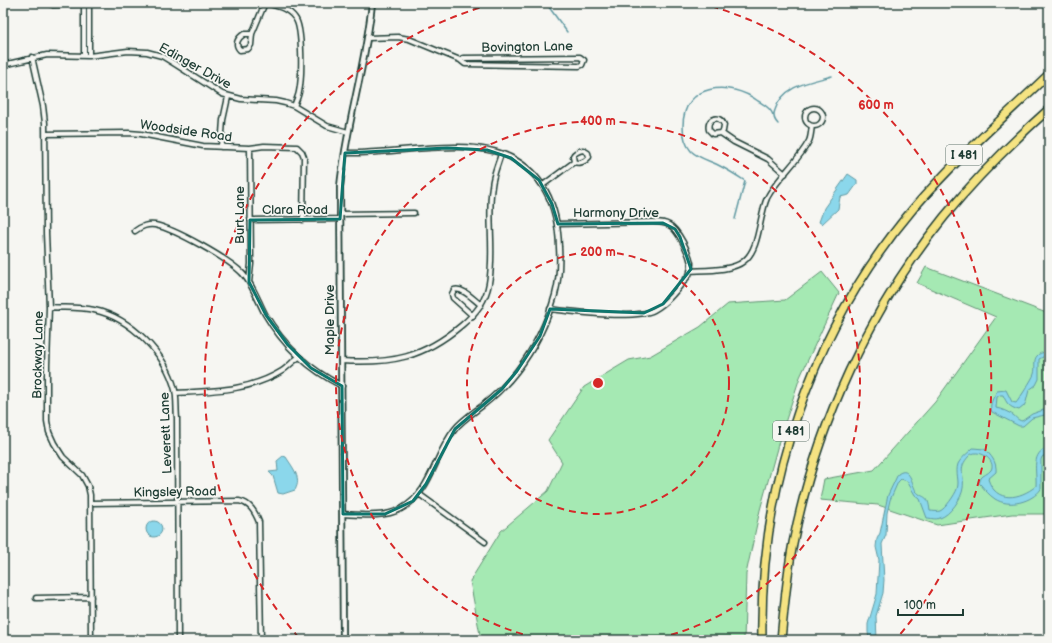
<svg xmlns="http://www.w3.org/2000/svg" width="1052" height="643" font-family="'Balsamiq Sans',sans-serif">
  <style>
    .green { fill: #a5e9b3; stroke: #629374 }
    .water { fill: #8bd7eb; stroke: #6099a2 }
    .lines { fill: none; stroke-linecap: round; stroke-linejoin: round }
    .stream { stroke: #6099a2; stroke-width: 1.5 }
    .minor-casing { stroke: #1f3d34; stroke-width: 7 }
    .tertiary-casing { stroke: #1f3d34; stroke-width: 8 }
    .motorway-casing { stroke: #1f3d34; stroke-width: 10 }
    .minor { stroke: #f6f6f2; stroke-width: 4 }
    .tertiary { stroke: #f6f6f2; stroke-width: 4.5 }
    .motorway { stroke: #f5e382; stroke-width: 7 }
    .marked { fill: none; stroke: #0f766e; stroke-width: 3; stroke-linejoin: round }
    .ring { fill: none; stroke: #d62828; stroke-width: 2; stroke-dasharray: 7 5 }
    .labels { text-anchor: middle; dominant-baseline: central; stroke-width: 3.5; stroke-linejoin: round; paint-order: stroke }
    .shield { fill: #f6f6f2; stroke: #60746d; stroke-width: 1 }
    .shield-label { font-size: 12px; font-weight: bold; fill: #1f3d34 }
    .street-label { font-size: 13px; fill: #1f3d34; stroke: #f6f6f2 }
    .centre { fill: #d62828; stroke: #f6f6f2; stroke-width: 2 }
    .ring-label { font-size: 12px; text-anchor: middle; font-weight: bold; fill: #d62828; stroke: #f6f6f2; stroke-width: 3.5; stroke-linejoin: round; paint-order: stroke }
  </style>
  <rect width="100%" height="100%" fill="#f6f6f2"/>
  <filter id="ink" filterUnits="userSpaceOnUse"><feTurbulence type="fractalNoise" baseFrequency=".025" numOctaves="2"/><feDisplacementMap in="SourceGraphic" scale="8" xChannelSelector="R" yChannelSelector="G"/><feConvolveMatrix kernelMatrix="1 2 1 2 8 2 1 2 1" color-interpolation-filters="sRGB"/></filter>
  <g filter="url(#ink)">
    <path class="green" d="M926 267 1049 314V514H1012L937 525 878 505 820 500 824 479 874 470 935 402 996 317 917 283Z
      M822 272 839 293 800 377 779 441 760 510 746 574 744 640H481L470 581 501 531 548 491 562 462 548 440 584 387 629 360 650 356 700 327 728 304 785 300Z"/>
    <path class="water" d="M848 174 857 180V184L849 195 840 197 838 209 822 224 819 222 824 208Z
      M1045 352H1049V359L1045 356 1039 359V379L1036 385 1029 390 1026 402 1024 406 1019 410C1009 407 1007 404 1003 395H1000L997 397 996 408C1002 409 1008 412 1013 415 1016 417 1017 420 1022 421L1032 414 1049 408V414L1032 418 1023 426H1019L992 412C988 405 994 397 997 391L1006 390 1012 402 1016 403C1018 401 1033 378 1034 374 1036 368 1033 360 1037 356 1039 353 1042 353 1045 352Z
      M1049 447V453L1042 457 1041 460V489C1032 502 1009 508 995 499 989 495 985 490 981 485L979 483 981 478C983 475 988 474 991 470 997 460 977 447 969 456 957 469 965 474 963 488 962 498 950 515 940 518 935 520 931 518 927 518L920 499 915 495 907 481 901 479 898 482 890 500 887 513 886 535 882 544 884 580 883 593 876 616 877 640H869L868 632V624L877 594 879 560 876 547 877 539 880 533 888 495 898 474C910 465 912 485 916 491 924 500 928 493 930 511 933 511 937 512 940 511 945 509 955 495 957 489 960 481 955 473 958 464 961 458 968 453 973 448L984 449C991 455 997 462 996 472L988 479C996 504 1020 499 1036 486 1037 470 1030 453 1049 447Z
      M283 456 286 457C293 468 302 478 295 490L283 494 278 493 273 476 269 472 278 471 277 461Z
      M146 529a8 8 0 1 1 16 0a8 8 0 1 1-16 0Z"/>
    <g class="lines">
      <path class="stream" d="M546 3 567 32
        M778 124C774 120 773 115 775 110 783 85 810 82 832 76
        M735 219 745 181C736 175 728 170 718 165 710 161 698 158 691 151 685 144 683 135 683 126 683 83 730 80 758 101 763 104 771 108 773 115"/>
      <g class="minor-casing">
        <path id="minor" d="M48 3 53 5 111 3
          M265 3C277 6 288 8 295 18 303 28 302 78 299 92 298 97 296 101 294 106
          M84 4V56
          M89 4V56
          M244 34H252L251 45 248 49 240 50C234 44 238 38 244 34Z
          M252 34 265 3
          M368 38 398 37 409 39 460 60 465 64 579 66 582 65 584 60 580 57 463 58 460 60
          M32 57 43 106 45 123 46 233 49 307 47 365V421L49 432 54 443 63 457 82 475 88 486 90 495 91 640
          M3 65 47 55 89 56 128 51 147 52 162 56 175 64 222 94 241 99 276 101 285 103 294 106 327 126 348 132
          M805 117a9 9 0 1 1 18 0a9 9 0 1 1-18 0Z
          M721 133 713 134 709 130C706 118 720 114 724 125L723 131 721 133 734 142 768 159 785 174
          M45 134 129 133 141 134 203 146 250 148 264 146 297 147 302 152 304 157 303 220
          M221 147 223 120 228 97
          M583 150 588 153 589 157C585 162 579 164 574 162L573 156C575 152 578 151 583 150Z
          M543 185 574 162
          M340 214 414 213
          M250 220 340 219
          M135 231C142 226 147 224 155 225 175 229 229 259 243 274 253 285 258 301 265 314 283 345 310 370 342 386
          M690 271C706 270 732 271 744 261 760 249 759 216 767 198 778 177 798 162 809 141 811 137 811 131 812 126
          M249 282 251 264 250 148
          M49 307C64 308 80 307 94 310 131 318 166 354 175 390 177 399 176 409 177 418L178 640
          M550 309C573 312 636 320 654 310 669 302 679 287 689 275 691 271 691 267 691 263 689 253 678 229 669 225 664 222 659 222 653 222L558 224
          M473 316 453 298 452 294 454 290C463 287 474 300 481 305
          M341 361C392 364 423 358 462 325 476 313 486 301 489 283 495 251 487 217 492 186 493 175 498 164 501 154
          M176 393C212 391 250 391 282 371 288 367 293 361 299 357
          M419 494 485 542
          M90 503 239 501C250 503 255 512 259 522L261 640
          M343 514C361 515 384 518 401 509 432 492 434 455 455 429 462 420 473 413 482 406 495 396 507 384 517 371 534 349 547 323 555 295 559 280 560 263 559 247 558 209 546 175 510 157 467 136 392 155 345 153
          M36 598 91 597"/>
      </g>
      <g class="tertiary-casing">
        <path id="tertiary" d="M343 640 340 187C346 125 366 65 372 3"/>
      </g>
      <g class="motorway-casing">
        <path id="motorway" d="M762 640C759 485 812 328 913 209 955 160 1003 118 1049 74
          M781 640C784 607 787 575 793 543 816 427 870 308 944 217 976 178 1012 142 1049 109"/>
      </g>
      <use href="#minor" class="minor"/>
      <use href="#tertiary" class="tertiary"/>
      <use href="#motorway" class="motorway"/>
    </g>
  </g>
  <path class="marked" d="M447 148 487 150 511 158 539 180 552 204 558 224 663 223 675 229 680 237 691 269 663 304 644 313 550 309 540 336 517 371 502 389 455 429 426 484 413 501 385 514H343L342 386 311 368 288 345 266 315 249 282 250 220 340 219 345 153Z"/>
  <g class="ring">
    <circle cx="598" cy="383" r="131"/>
    <path d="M546 640A262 262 0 1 1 650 640"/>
    <path d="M299 638A393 393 0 0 1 496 3M700 3A393 393 0 0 1 897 638"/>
  </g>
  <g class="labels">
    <g class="shield">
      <rect x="946" y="145" width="36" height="20" rx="3"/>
      <rect x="773" y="421" width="36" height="20" rx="3"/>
    </g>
    <g class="shield-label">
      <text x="964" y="155">I 481</text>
      <text x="791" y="431">I 481</text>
    </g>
    <g class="street-label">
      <text transform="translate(527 47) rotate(-1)">Bovington Lane</text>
      <text transform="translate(195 66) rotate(29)">Edinger Drive</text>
      <text transform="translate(186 131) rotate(8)">Woodside Road</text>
      <text x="295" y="210">Clara Road</text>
      <text x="616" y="213">Harmony Drive</text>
      <text transform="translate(240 215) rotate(-90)">Burt Lane</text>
      <text transform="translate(330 320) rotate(-90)">Maple Drive</text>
      <text transform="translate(38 355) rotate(-89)">Brockway Lane</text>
      <text transform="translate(166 433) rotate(-92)">Leverett Lane</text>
      <text transform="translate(175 492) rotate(-1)">Kingsley Road</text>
    </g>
  </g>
  <circle cx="598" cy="383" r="6" class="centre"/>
  <g class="ring-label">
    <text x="876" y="109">600 m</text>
    <text x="598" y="125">400 m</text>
    <text x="598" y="256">200 m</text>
  </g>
  <rect width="1052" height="643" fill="none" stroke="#f6f6f2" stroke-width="16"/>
  <rect x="8" y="8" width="1036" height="627" fill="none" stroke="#1f3d34" stroke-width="1.5" filter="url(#ink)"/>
  <path d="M898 609v6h65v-6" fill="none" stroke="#1f3d34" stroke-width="2"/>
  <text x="904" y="609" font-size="12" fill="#1f3d34" stroke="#f6f6f2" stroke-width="3" paint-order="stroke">100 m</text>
</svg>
